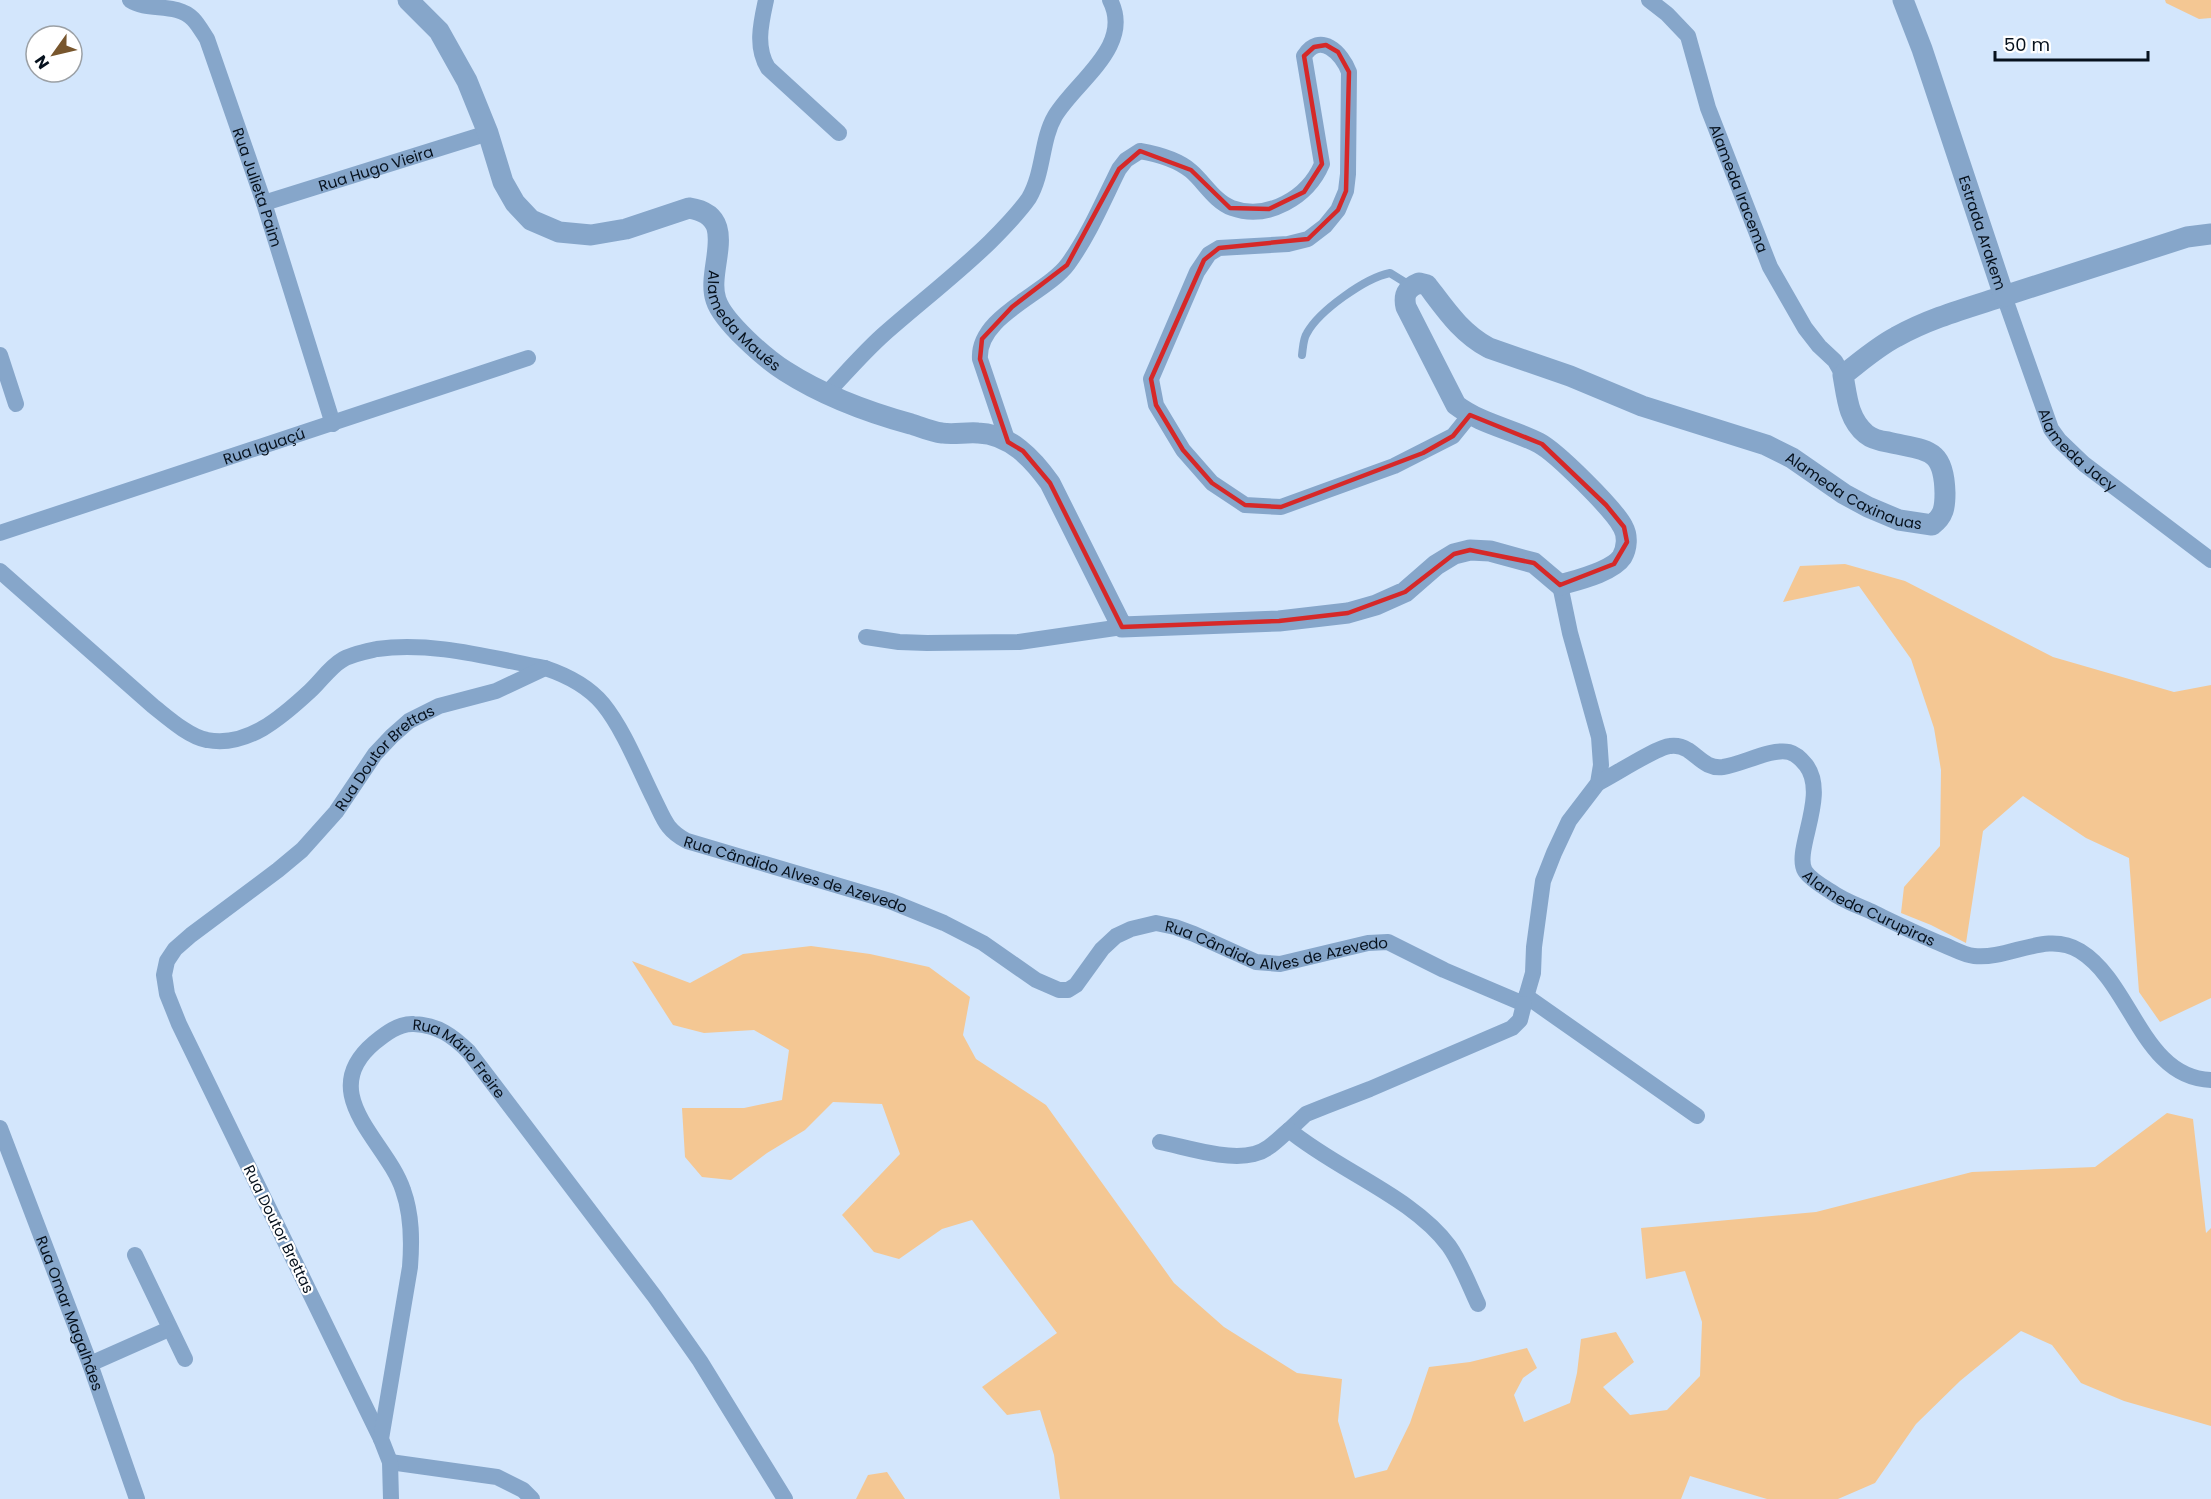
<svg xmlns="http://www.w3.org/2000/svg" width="2211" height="1499" font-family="Poppins,sans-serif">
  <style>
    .green { fill: #f4c793 }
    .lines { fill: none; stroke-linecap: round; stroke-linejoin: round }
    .service { stroke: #86a6ca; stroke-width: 8 }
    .minor { stroke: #86a6ca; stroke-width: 16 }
    .tertiary { stroke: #86a6ca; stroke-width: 21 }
    .marked { fill: none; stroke: #d62828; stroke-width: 4.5; stroke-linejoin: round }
    .labels { text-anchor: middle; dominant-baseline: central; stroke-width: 4.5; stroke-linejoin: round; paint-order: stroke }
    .street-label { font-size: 15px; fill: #06111d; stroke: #fff }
  </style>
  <rect width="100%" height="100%" fill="#d3e6fc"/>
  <path class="green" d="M2165 0H2211V18L2199 19 2166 3Z
    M1845 564 1905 581 2053 657 2174 692 2211 685V998L2160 1022 2139 992 2129 858 2086 838 2023 796 1983 831 1966 943 1931 925 1901 913 1904 887 1940 846 1941 770 1934 728 1911 659 1859 586 1783 602 1800 566Z
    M811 946 870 954 929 967 970 997 963 1035 976 1059 1046 1105 1174 1283 1224 1327 1297 1373 1342 1379 1338 1421 1355 1478 1387 1470 1410 1423 1429 1367 1470 1362 1527 1348 1537 1368 1523 1378 1514 1395 1524 1422 1570 1403 1577 1373 1581 1339 1616 1332 1634 1362 1603 1387 1630 1415 1667 1410 1700 1376 1702 1322 1685 1271 1646 1279 1641 1228 1816 1212 1972 1172 2095 1167 2167 1113 2193 1119 2206 1233 2211 1228V1426L2124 1401 2081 1383 2052 1345 2021 1331 1960 1381 1916 1424 1875 1483 1838 1499H1767L1690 1476 1681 1499H1060L1054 1455 1040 1410 1007 1415 982 1387 1057 1333 972 1220 942 1229 899 1259 874 1252 842 1215 900 1154 882 1104 833 1102 805 1130 767 1153 731 1180 702 1177 685 1157 682 1108H744L782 1100 789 1050 754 1030 704 1033 673 1025 632 961 690 983 743 954Z
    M887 1472 905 1499H856L868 1475Z"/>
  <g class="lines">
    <path class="service" d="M1302 355C1303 348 1303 339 1307 333 1319 311 1365 278 1390 273L1411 286"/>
    <g class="minor">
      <path id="s1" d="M130 0C148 12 176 2 193 19 198 24 203 33 207 39L264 203 333 424"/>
      <path d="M766 0C761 23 755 47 768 68L839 133"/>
      <path id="s2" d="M1649 0 1667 14 1688 36 1708 108 1770 267 1805 328 1819 346 1835 361 1843 375"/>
      <path id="s3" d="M264 203 488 133"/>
      <path id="s4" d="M2004 296 2051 429 2059 440 2084 464 2211 560"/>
      <path d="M0 355 16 404"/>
      <path d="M826 394C845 374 863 353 883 335 918 304 956 275 990 242 1004 228 1018 214 1029 198 1044 172 1041 140 1055 116 1076 81 1134 46 1110 0"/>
      <path d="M1008 442 980 359C977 316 1046 294 1068 264 1089 235 1103 201 1119 169L1126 160 1140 151C1157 154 1177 159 1191 171 1204 182 1215 202 1232 208 1268 221 1308 197 1322 164L1304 56C1320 31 1342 53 1349 72L1348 174 1346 191 1338 210 1325 226 1308 239 1288 244 1219 248 1209 254 1197 272 1151 379 1156 405 1183 450 1212 483 1245 505 1281 507 1394 466 1453 436 1470 415"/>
      <path id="s5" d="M0 533 528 358"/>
      <path id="s6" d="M0 571 153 706C167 717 189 737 207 740 247 748 282 717 310 691 320 682 330 667 342 660 351 654 368 651 377 649 432 641 491 658 545 668 566 675 588 686 603 704 624 730 639 769 654 799 664 819 666 830 687 841L890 901 944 923 983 943 1036 980 1059 990H1068L1076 985 1102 949 1116 936 1131 929 1156 923 1175 927 1194 934 1256 962 1280 964 1368 943 1388 942 1444 970 1524 1004 1533 973 1534 947 1543 881 1554 853 1569 821 1598 783 1601 765 1599 737 1570 633 1560 585"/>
      <path d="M866 637 899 642 927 643 1019 642 1122 627"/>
      <path id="s7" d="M1598 783C1614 775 1657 747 1670 746 1676 745 1683 747 1688 750 1700 758 1707 769 1723 767 1743 764 1771 748 1789 752 1797 754 1802 760 1806 765 1829 795 1793 851 1805 871 1810 879 1822 886 1830 891 1842 900 1856 905 1870 911 1895 923 1919 935 1944 945 1954 949 1964 955 1974 956 2010 960 2046 930 2080 951 2132 983 2142 1078 2211 1080"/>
      <path d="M1526 996 1697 1116"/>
      <path id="s8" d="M0 1128 90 1364 137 1499"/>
      <path d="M1289 1130 1306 1114 1326 1106 1370 1089 1512 1028 1520 1020 1524 1004"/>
      <path d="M1160 1142C1186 1147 1227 1161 1254 1154 1268 1151 1278 1139 1289 1130 1337 1170 1413 1197 1449 1246 1461 1263 1469 1285 1478 1304"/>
      <path d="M135 1255 185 1359"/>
      <path d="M90 1364 169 1329"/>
      <path id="s9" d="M381 1439 179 1024 167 994 164 975 167 961 175 949 191 935 278 870 302 850 336 812 375 754 392 736 409 721 439 706 496 691 545 668"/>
      <path d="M390 1462 497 1477 523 1490 532 1499"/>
      <path id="s10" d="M391 1499 390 1462 381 1439 410 1267C412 1241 412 1215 403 1190 387 1141 314 1094 374 1043 385 1034 399 1023 414 1024 438 1025 453 1036 469 1052L655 1297 700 1361 785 1499"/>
    </g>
    <g class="tertiary">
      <path id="s11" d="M408 0 439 31 467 81 488 133 503 182 515 203 531 220 559 232 591 235 626 229 689 208C742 216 705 269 716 300 723 322 766 359 785 371 824 396 867 412 911 424 921 427 931 432 942 433 953 435 966 432 978 433 1010 434 1033 459 1050 483L1122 627 1279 621 1348 613 1376 605 1405 592 1436 565 1454 554 1470 550 1490 551 1534 563 1560 585C1577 580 1612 572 1622 557 1627 548 1628 536 1623 527 1614 509 1556 452 1539 443 1512 429 1481 424 1456 405L1406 307C1403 294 1407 288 1419 283L1427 285C1446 310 1461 333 1489 348L1570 376 1642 406 1766 445 1792 458 1844 494 1868 507 1899 520 1932 525C1944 516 1945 507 1945 493 1944 447 1927 451 1888 442 1881 441 1872 439 1866 434 1848 419 1847 397 1843 375 1860 362 1877 347 1896 337 1930 318 1967 308 2004 296"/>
      <path id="s12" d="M1903 0 1922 49 2004 296 2187 237 2211 234"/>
    </g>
  </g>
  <path class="marked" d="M1326 45 1338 52 1349 72 1346 191 1338 210 1308 239 1219 248 1204 260 1151 379 1156 405 1183 450 1212 483 1245 505 1281 507 1423 453 1453 436 1470 415 1542 444 1606 505 1624 527 1627 542 1614 564 1560 585 1534 563 1470 550 1454 554 1405 592 1348 613 1279 621 1122 627 1050 483 1023 451 1008 442 980 359 982 339 1012 307 1067 265 1119 169 1140 151 1191 170 1230 208 1269 209 1304 192 1322 164 1304 56 1314 47Z"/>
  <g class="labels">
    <g class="street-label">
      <text stroke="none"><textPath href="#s3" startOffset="117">Rua Hugo Vieira</textPath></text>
      <text stroke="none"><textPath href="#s1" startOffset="248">Rua Julieta Paim</textPath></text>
      <text stroke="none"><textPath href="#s2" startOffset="214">Alameda Iracema</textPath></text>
      <text stroke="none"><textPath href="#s12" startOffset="246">Estrada Arakem</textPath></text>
      <text stroke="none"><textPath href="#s11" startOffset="561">Alameda Maués</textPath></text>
      <text stroke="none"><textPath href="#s5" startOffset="278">Rua Iguaçú</textPath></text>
      <text stroke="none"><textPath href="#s4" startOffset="174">Alameda Jacy</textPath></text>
      <text stroke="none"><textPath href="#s11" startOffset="2496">Alameda Caxinauas</textPath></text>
      <text stroke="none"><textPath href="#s9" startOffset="828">Rua Doutor Brettas</textPath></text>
      <text stroke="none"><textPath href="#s6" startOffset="984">Rua Cândido Alves de Azevedo</textPath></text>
      <text stroke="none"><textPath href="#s7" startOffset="414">Alameda Curupiras</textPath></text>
      <text stroke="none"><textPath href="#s6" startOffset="1524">Rua Cândido Alves de Azevedo</textPath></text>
      <text stroke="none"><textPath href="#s10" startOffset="586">Rua Mário Freire</textPath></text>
      <text transform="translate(279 1229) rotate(64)">Rua Doutor Brettas</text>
      <text stroke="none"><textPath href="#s8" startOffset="198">Rua Omar Magalhães</textPath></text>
    </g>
  </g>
  <g transform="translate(54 54) rotate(236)"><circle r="28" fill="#ffffff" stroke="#9ba0a5" stroke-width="1.5"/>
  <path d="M0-4.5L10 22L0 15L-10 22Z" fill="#78562d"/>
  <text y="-9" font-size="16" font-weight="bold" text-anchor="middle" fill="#06111d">N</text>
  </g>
  <path d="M1995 51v9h153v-9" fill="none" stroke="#06111d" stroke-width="3"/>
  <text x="2004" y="51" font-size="18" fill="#06111d" stroke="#ffffff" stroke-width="4.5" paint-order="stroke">50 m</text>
</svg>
